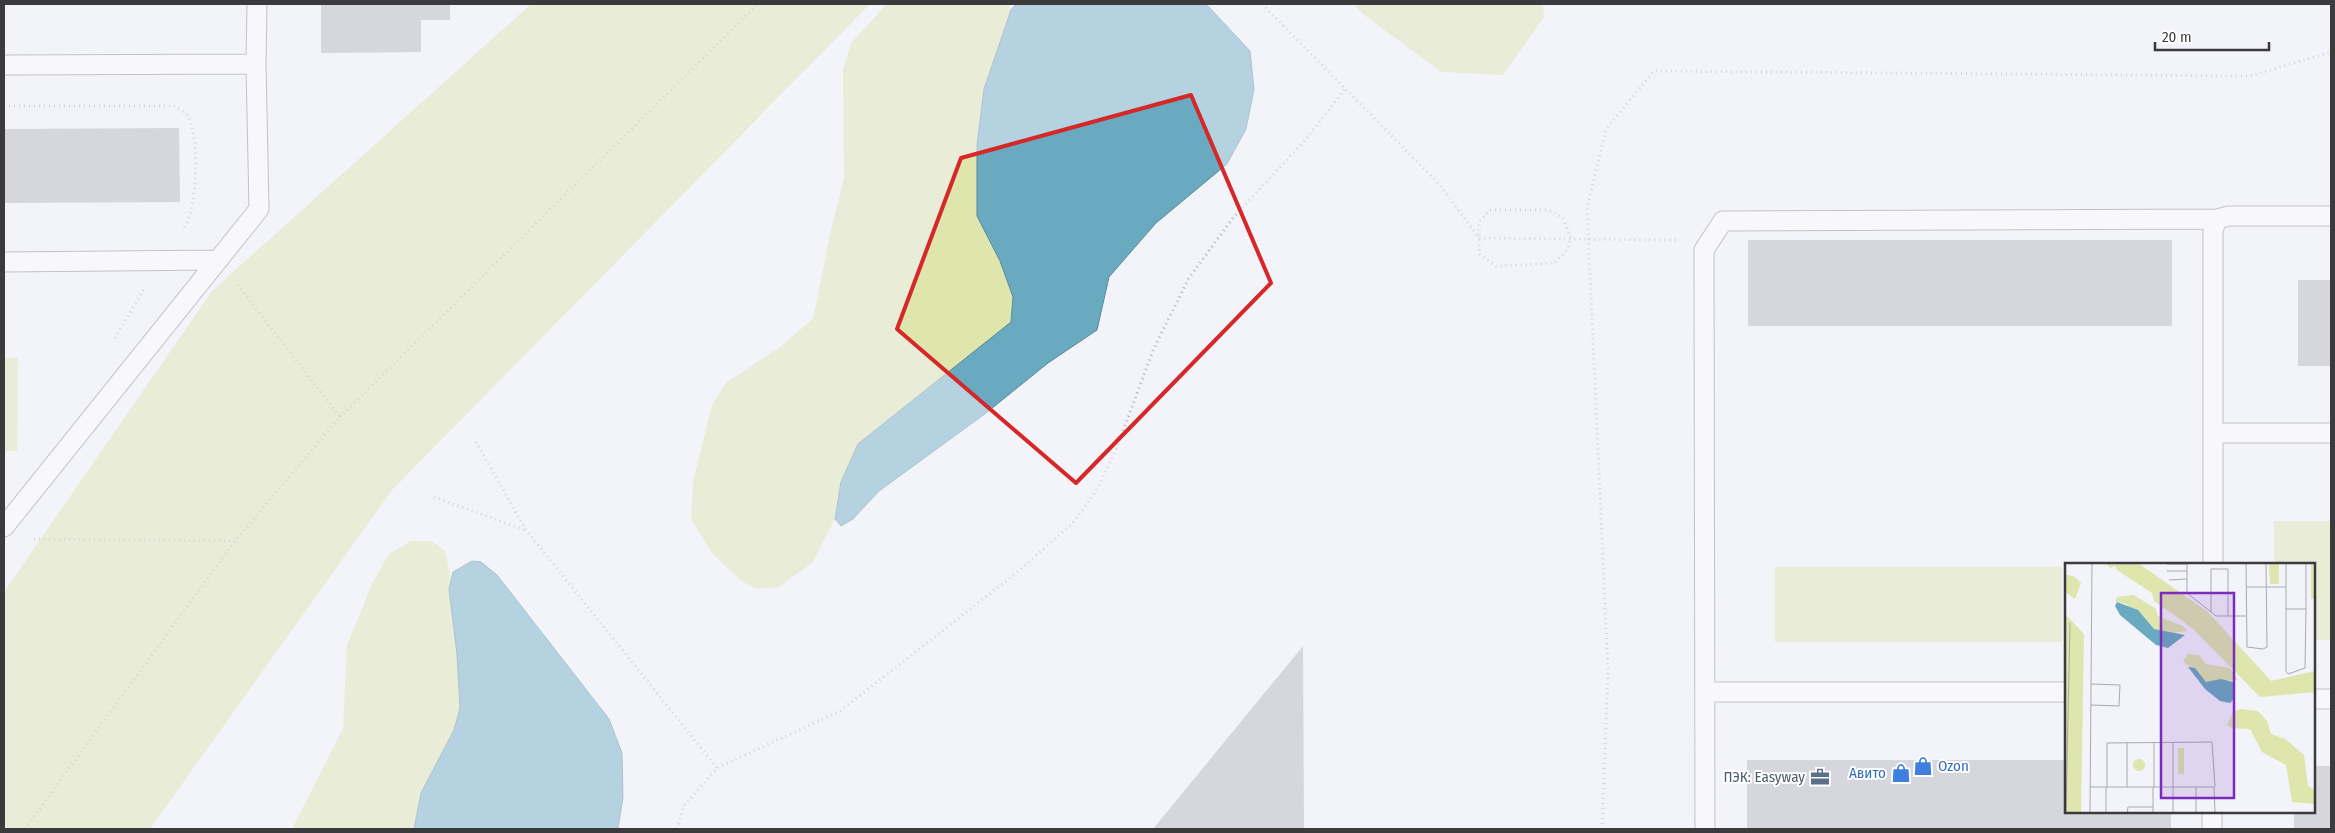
<svg xmlns="http://www.w3.org/2000/svg" width="2335" height="833" font-family="'Fira Sans Condensed',sans-serif">
  <style>
    .green { fill: #dee5ad }
    .water { fill: #69aac0; stroke: #5b8999 }
    .building { fill: #b3b3ba }
    .lines { fill: none; stroke-linecap: round; stroke-linejoin: round }
    .lane-casing { stroke: #87888e; stroke-width: 21 }
    .path { stroke: #b3b3b8; stroke-width: 3; stroke-dasharray: 1 4; stroke-linecap: butt }
    .lane { stroke: #fff; stroke-width: 19 }
    .marked { fill: none; stroke: #d62828; stroke-width: 4; stroke-linejoin: round }
    .labels { text-anchor: middle; dominant-baseline: central; stroke-width: 4; stroke-linejoin: round; paint-order: stroke }
    .shop-label { font-size: 15px; fill: #366cbe; stroke: #fff; text-anchor: start }
    .service-label { font-size: 15px; fill: #4e5e75; stroke: #fff; text-anchor: end }
    .inset-road { fill: none; stroke: #a9a9af; stroke-width: 1 }
    .view { fill: #7b2cbf; fill-opacity: 0.15; stroke: #7b2cbf; stroke-width: 2.5 }
    .inset-edge { fill: none; stroke: #3b3b3e; stroke-width: 2.5 }
  </style>
  <rect width="100%" height="100%" fill="#f3f3fa"/>
  <path class="green" d="M531 4H870L392 490 150 829H4V592L212 291Z
    M887 4H1009L1011 10 984 89 977 145V216L1000 261 1013 297 1011 323 858 444 841 482 835 519 813 562 779 587 757 589 740 580 712 553 691 519 693 482 712 405 726 383 780 347 813 319 831 230 844 179 843 70 851 43Z
    M1353 4H1543L1544 17 1503 75 1441 72 1363 14Z
    M4 358H18L17 451H4Z
    M2274 521H2331V640H2314V564H2274Z
    M411 541H432L445 551 451 579 449 589 457 654 460 708 454 730 421 793 414 829H292L343 729 347 645 373 582 389 554Z
    M1775 567H2062V642H1775Z"/>
  <path class="water" d="M1016 4H1206L1250 51 1254 89 1246 129 1227 164 1156 223 1109 277 1097 330 1048 363 986 413 879 491 853 519 841 526 835 519 841 482 858 444 1011 322 1013 297 1000 261 977 216V145L984 89 1011 10Z
    M472 561 481 562 497 575 609 719 622 753 623 797 618 829H414L421 793 454 730 460 708 457 654 449 589 453 572Z"/>
  <path class="building" d="M321 4H450V20H421V52L321 53Z
    M179 128 180 202 4 203V129Z
    M1748 240H2172V326H1748Z
    M2298 280H2331V366H2298Z
    M1303 646 1304 829H1153Z
    M1747 760H2066V812H2171V829H1747Z
    M2314 766H2331V829H2294V812H2314Z"/>
  <g class="lines">
    <g class="lane-casing">
      <path id="lane" d="M256 64 257 4
        M4 65 256 64 259 209 4 527
        M4 262 218 260
        M2213 433H2331
        M2213 564V231L2217 219 2229 216H2331
        M1705 692H2066
        M2314 699H2331
        M2212 812V829
        M1705 829 1704 250 1723 221 2217 219"/>
    </g>
    <path class="path" d="M1262 4 1439 184 1479 238 1677 240
      M4 106H174C179 109 187 113 189 118 199 139 198 211 183 229
      M1490 210H1548L1563 218 1571 238 1567 250 1554 263 1496 266 1479 254V222Z
      M115 338 144 289
      M340 417 758 4
      M476 442 526 530 717 768
      M434 497 525 530
      M34 539 235 541
      M25 829 235 541 340 417 237 284
      M677 829 684 806 717 768 840 711 1015 574 1073 523 1096 491 1116 450 1154 348 1189 278 1233 218 1306 139 1345 89
      M1602 829 1608 671 1587 208 1606 129 1654 71 2250 76 2331 52"/>
    <use href="#lane" class="lane"/>
  </g>
  <path d="M0 0H2335V833H0ZM1191 95 1271 283 1076 483 897 329 961 158Z" fill="#f3f3fa" fill-opacity=".55" fill-rule="evenodd"/>
  <path class="marked" d="M1191 95 1271 283 1076 483 897 329 961 158Z"/>
  <defs>
    <g id="shop-bare" transform="scale(1.5)"><path d="M-5-2.5h2.3a2.7 3.5 0 0 1 5.4 0H5L5.5 6h-11ZM-1.5-2.5h3a1.5 2.3 0 0 0-3 0Z" fill="#3f7fe0" stroke="#fff" stroke-width="2.5" paint-order="stroke"/></g>
    <g id="office-bare" transform="scale(1.5)"><path d="M-6-3h4V-5.5h4V-3h4V5H-6ZM-1-4.5V-3h2v-1.5ZM-6 0V1H6V0Z" fill="#5c6f8a" stroke="#fff" stroke-width="2.5" paint-order="stroke"/></g>
  </defs>
  <g fill-rule="evenodd">
    <use href="#shop-bare" x="1923" y="766"/>
    <use href="#shop-bare" x="1901" y="773"/>
    <use href="#office-bare" x="1820" y="777"/>
  </g>
  <g class="labels">
    <g class="shop-label">
      <text x="1938" y="766">Ozon</text>
      <text x="1886" y="773" text-anchor="end">Авито</text>
    </g>
    <g class="service-label">
      <text x="1805" y="777">ПЭК: Easyway</text>
    </g>
  </g>
  <g transform="translate(2065 563)">
    <rect width="250" height="250" fill="#f3f3fa"/>
    <path d="M41 0H73L143 49 206 118 250 108V129L195 134 126 64 89 38 87 30 52 7 50 3 45 5ZM204 0H214V21H205ZM246 1H250V36H246ZM0 11 10 14 16 20 10 36 0 29ZM69 32 91 46 93 53 118 63 122 68 107 70 89 66 61 41 50 38 52 34ZM0 51 19 71 16 250H0ZM123 91 134 92 141 101 165 105 173 117 141 119 118 98ZM175 146 193 148 202 158 206 171 220 176 239 192 243 223 250 227V241L227 239 221 202 197 189 185 166 167 165 162 162 168 149ZM113 185H119V211H113ZM68 202a6 6 0 1 1 12 0a6 6 0 1 1-12 0Z" fill="#dee5ad"/>
    <path d="M52 39 73 47 89 66 120 72 103 85 91 82 55 52 50 43ZM123 104 130 105 141 119 156 116 168 119 170 135 165 140 155 138 140 126Z" fill="#69aac0"/>
    <path class="inset-road" d="M122 0V30L146 49 151 53H163V6H146V49M181 0 182 84 198 86 202 84 201 0M241 0V46M102 1H122M102 8H122M104 17 122 16M182 24H221M221 46H241L240 105 223 111 221 108ZM221 46V0M163 53H181M26 121 55 122 54 143 26 142M25 224H149L150 250M42 224V180L147 179 150 224M62 224V179M89 224V179M108 224V179M108 224V250M1 250 5 60M25 250 27 0M41 250V224M62 250 63 244H88M88 250V224M131 250V224"/>
    <path class="view" d="M96 30H169V235H96Z"/>
    <rect width="250" height="250" class="inset-edge"/>
  </g>
  <rect width="2335" height="833" fill="none" stroke="#3b3b3e" stroke-width="10"/>
  <path d="M2155 42v8h114v-8" fill="none" stroke="#3b3b3e" stroke-width="2.5"/>
  <text x="2162" y="42" font-size="15" fill="#3b3b3e" stroke="#ffffff" stroke-width="4" paint-order="stroke">20 m</text>
</svg>
